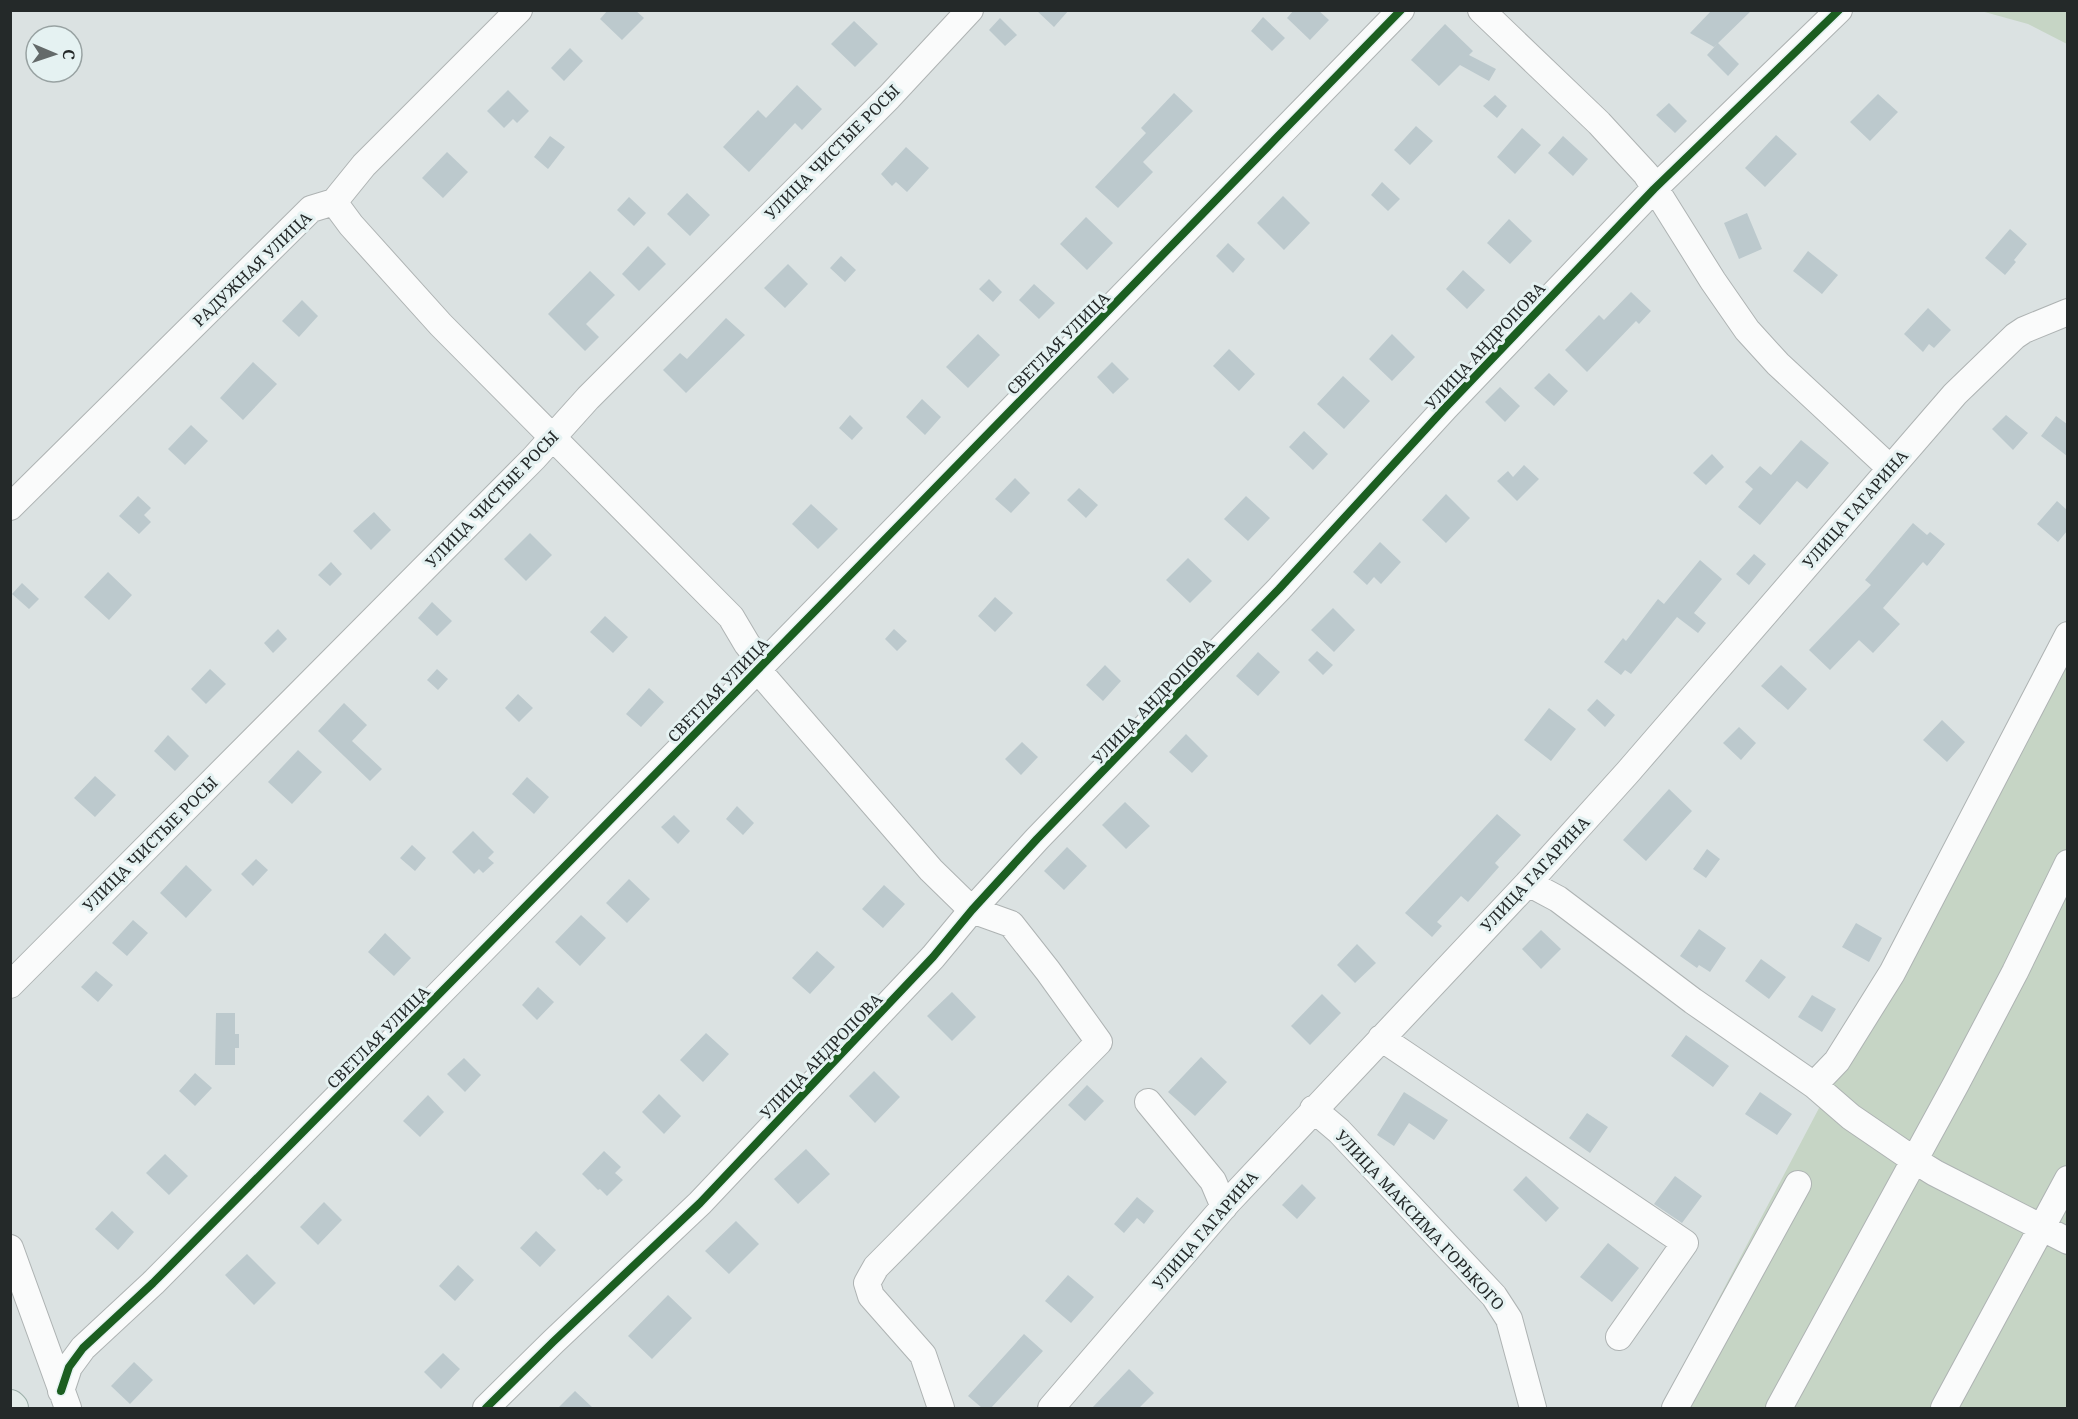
<svg xmlns="http://www.w3.org/2000/svg" width="2078" height="1419" font-family="'Noto Serif',serif">
  <style>
    .green { fill: #c6d5c5 }
    .building { fill: #bcc9cd }
    .lines { fill: none; stroke-linecap: round; stroke-linejoin: round }
    .minor-casing { stroke: #aeb3b3; stroke-width: 28 }
    .major-casing { stroke: #9cafa9; stroke-width: 34 }
    .minor { stroke: #fafbfb; stroke-width: 26 }
    .major { stroke: #e3ece9; stroke-width: 32 }
    .cycleway-casing { stroke: #e5f2f2; stroke-width: 11 }
    .cycleway { stroke: #1b5e20; stroke-width: 8 }
    .labels { text-anchor: middle; dominant-baseline: central; stroke-width: 6; stroke-linejoin: round; paint-order: stroke }
    .street-label { font-size: 16px; fill: #242929; stroke: #e5f2f2 }
  </style>
  <rect width="100%" height="100%" fill="#dbe2e2"/>
  <path class="green" d="M1981 11H2067V44L2028 24Z
    M2067 623V1408H1661L1907 941Z"/>
  <path class="building" d="M608 10H635L644 18 622 40 600 19Z
    M1036 10H1069L1054 27Z
    M1294 10H1318L1329 20 1310 40 1287 18Z
    M1712 10H1752L1714 47 1690 33Z
    M1263 17 1285 38 1272 51 1251 31Z
    M1000 18 1017 35 1005 46 989 30Z
    M854 21 878 44 855 67 831 44Z
    M1445 24 1473 51 1469 55 1496 69 1489 81 1460 65 1439 86 1411 60Z
    M1718 43 1739 64 1728 76 1707 55Z
    M570 48 583 61 564 81 551 68Z
    M797 85 822 109 802 130 795 123 749 172 723 147 758 110 766 118Z
    M508 90 529 111 517 123 513 119 504 128 487 111Z
    M1174 93 1193 111 1143 162 1153 172 1118 208 1095 187 1146 133 1141 128Z
    M1878 94 1898 112 1870 141 1850 122Z
    M1495 95 1507 106 1497 118 1483 106Z
    M1669 103 1687 121 1675 133 1656 115Z
    M1416 126 1433 141 1410 165 1394 150Z
    M1522 128 1541 145 1515 174 1497 157Z
    M1776 135 1797 154 1765 187 1745 168Z
    M550 136 565 147 548 169 534 157Z
    M1563 136 1588 159 1573 176 1548 153Z
    M906 147 929 168 907 192 896 182 892 186 881 174Z
    M447 152 468 172 443 198 422 178Z
    M1382 182 1400 199 1388 211 1371 195Z
    M687 193 710 215 690 236 667 214Z
    M1283 196 1310 223 1284 250 1257 223Z
    M629 197 646 213 634 226 617 210Z
    M1747 213 1762 249 1739 259 1724 223Z
    M1086 217 1113 243 1087 270 1060 244Z
    M1509 219 1532 241 1510 264 1487 243Z
    M2010 229 2027 244 2014 260 2016 262 2005 275 1985 258Z
    M1228 243 1245 259 1233 273 1216 256Z
    M648 246 666 264 639 291 622 274Z
    M1808 251 1838 275 1822 294 1793 271Z
    M841 256 856 270 845 282 830 268Z
    M788 264 808 284 785 308 764 288Z
    M1463 270 1485 290 1467 309 1446 289Z
    M590 271 615 295 586 324 599 337 585 351 548 314Z
    M989 279 1002 292 993 302 979 289Z
    M1034 284 1055 303 1039 319 1019 300Z
    M1631 292 1651 311 1639 324 1636 321 1587 372 1565 350 1599 315 1604 320Z
    M302 300 318 316 299 337 282 321Z
    M1928 308 1951 330 1934 348 1929 344 1923 352 1904 334Z
    M726 318 745 335 686 393 663 370 680 353 687 359Z
    M978 334 1000 355 968 388 946 367Z
    M1392 334 1415 357 1392 381 1369 359Z
    M1229 349 1255 374 1239 391 1213 366Z
    M253 362 277 384 243 420 220 398Z
    M1112 362 1129 379 1113 394 1097 377Z
    M1549 373 1568 391 1554 406 1534 388Z
    M1343 376 1370 401 1344 429 1317 404Z
    M1500 387 1520 406 1505 422 1485 402Z
    M922 399 941 417 925 435 906 417Z
    M850 415 863 428 852 440 839 428Z
    M2006 415 2028 433 2013 450 1992 429Z
    M2056 416 2067 424V456L2041 436Z
    M191 425 208 441 185 465 168 449Z
    M1304 431 1328 454 1313 470 1289 447Z
    M1801 440 1829 463 1807 489 1797 481 1760 525 1738 507 1753 489 1745 482 1760 466 1771 475Z
    M1712 454 1724 467 1706 485 1693 473Z
    M1524 465 1539 479 1517 501 1497 481 1508 471 1513 477Z
    M1015 478 1030 493 1011 513 995 499Z
    M1079 488 1098 505 1086 518 1067 500Z
    M1446 494 1470 518 1446 543 1422 520Z
    M138 496 151 508 144 515 151 522 139 534 119 516Z
    M1246 496 1270 518 1248 541 1224 519Z
    M2057 501 2067 510V531L2058 542 2037 524Z
    M811 504 838 529 818 549 792 524Z
    M374 512 391 530 371 550 353 531Z
    M1913 523 1927 535 1930 532 1945 544 1927 566 1923 562 1883 608 1900 624 1873 653 1859 640 1830 670 1809 650 1871 585 1865 580Z
    M530 533 552 555 526 581 504 559Z
    M1380 542 1401 562 1381 584 1374 577 1367 585 1353 572Z
    M1754 554 1766 564 1749 585 1736 574Z
    M1188 558 1212 581 1190 603 1166 580Z
    M1700 560 1722 579 1694 613 1706 623 1698 633 1677 617 1631 674 1625 670 1621 675 1604 662 1623 638 1626 641 1658 599 1664 604Z
    M331 562 342 574 330 586 318 575Z
    M108 572 132 595 109 620 84 597Z
    M22 583 39 599 29 609 12 594Z
    M995 597 1013 613 995 632 978 616Z
    M432 602 452 621 437 636 418 618Z
    M1333 608 1355 630 1334 652 1311 630Z
    M605 616 628 637 613 653 590 632Z
    M278 629 287 639 273 653 264 643Z
    M894 629 907 641 897 651 885 639Z
    M1317 651 1333 665 1323 675 1308 660Z
    M1258 652 1280 672 1258 696 1236 676Z
    M1105 665 1121 681 1103 701 1086 685Z
    M1781 665 1807 689 1788 710 1761 686Z
    M210 669 226 684 206 704 191 689Z
    M437 669 448 679 438 690 427 680Z
    M649 688 664 702 641 727 626 714Z
    M518 694 533 708 519 722 505 708Z
    M1597 699 1615 715 1605 727 1587 710Z
    M344 703 367 725 352 741 382 769 370 781 318 731Z
    M1549 708 1576 729 1551 761 1524 740Z
    M1942 720 1965 742 1947 762 1923 740Z
    M1739 727 1756 743 1741 760 1723 743Z
    M1186 734 1208 756 1192 773 1169 752Z
    M168 735 189 756 175 771 154 751Z
    M1022 742 1038 757 1021 775 1005 759Z
    M298 750 322 772 292 804 268 782Z
    M95 776 116 795 95 817 74 798Z
    M527 777 549 797 534 814 512 794Z
    M1669 789 1692 811 1646 861 1623 840Z
    M1125 802 1150 826 1126 849 1102 825Z
    M737 806 754 823 743 835 726 819Z
    M1497 814 1521 835 1495 863 1499 867 1468 902 1461 896 1437 922 1442 926 1432 937 1405 913Z
    M674 815 690 831 678 844 661 827Z
    M473 831 494 852 488 858 494 863 483 873 479 869 474 874 452 852Z
    M412 845 426 858 415 871 400 858Z
    M1067 847 1087 866 1064 890 1044 871Z
    M1707 849 1720 859 1706 878 1693 869Z
    M256 859 268 870 253 886 241 874Z
    M186 865 212 890 186 918 160 893Z
    M629 879 650 899 627 923 606 903Z
    M884 885 905 904 883 928 862 909Z
    M581 915 606 938 580 966 555 942Z
    M133 920 148 933 127 956 112 943Z
    M1856 923 1882 938 1869 962 1842 947Z
    M1699 929 1726 948 1710 972 1699 965 1697 968 1680 956Z
    M1541 930 1561 949 1541 969 1522 949Z
    M385 933 411 958 394 976 368 952Z
    M1357 944 1376 963 1355 983 1337 965Z
    M817 951 835 967 810 994 792 978Z
    M1761 959 1786 977 1769 999 1745 981Z
    M96 971 113 985 98 1002 81 987Z
    M538 987 554 1002 537 1020 522 1005Z
    M952 992 976 1017 952 1041 927 1016Z
    M1322 994 1341 1013 1310 1045 1291 1026Z
    M1812 995 1836 1009 1822 1032 1798 1017Z
    M216 1013H235V1034H239V1048H235V1065H215Z
    M706 1033 729 1054 703 1082 680 1060Z
    M1686 1035 1729 1066 1713 1087 1671 1056Z
    M1201 1057 1227 1082 1195 1116 1168 1092Z
    M464 1058 481 1075 465 1092 447 1074Z
    M874 1071 900 1097 875 1123 849 1096Z
    M195 1073 212 1088 195 1106 179 1091Z
    M1087 1085 1104 1101 1085 1121 1068 1105Z
    M1404 1092 1448 1120 1434 1140 1409 1123 1394 1146 1377 1135Z
    M1760 1092 1792 1114 1777 1135 1745 1114Z
    M659 1094 681 1116 664 1134 642 1112Z
    M428 1095 444 1112 420 1137 403 1121Z
    M1587 1113 1608 1127 1590 1153 1569 1138Z
    M806 1149 830 1174 798 1204 774 1179Z
    M604 1151 621 1167 615 1173 623 1180 607 1196 600 1189 598 1190 582 1174Z
    M165 1154 188 1176 169 1195 146 1173Z
    M1526 1176 1559 1208 1546 1222 1513 1190Z
    M1675 1176 1702 1196 1682 1223 1654 1204Z
    M1302 1184 1316 1198 1297 1219 1282 1205Z
    M1137 1197 1154 1211 1144 1224 1137 1218 1124 1233 1114 1224Z
    M324 1202 342 1220 318 1245 300 1227Z
    M112 1211 134 1232 118 1250 95 1229Z
    M736 1221 759 1244 729 1274 705 1251Z
    M536 1231 556 1250 540 1267 520 1248Z
    M1608 1243 1639 1268 1612 1302 1580 1277Z
    M247 1254 276 1283 254 1305 225 1275Z
    M458 1265 474 1280 455 1301 439 1286Z
    M1068 1275 1094 1297 1071 1323 1045 1301Z
    M668 1295 692 1318 652 1359 628 1336Z
    M1024 1334 1043 1351 991 1408H982L968 1396Z
    M443 1353 460 1369 441 1389 424 1372Z
    M134 1362 153 1380 130 1404 111 1386Z
    M1129 1369 1154 1393 1139 1408H1092Z
    M575 1391 593 1408H558Z"/>
  <g class="lines">
    <g class="minor-casing">
      <path id="minor" d="M1481 10 1599 123 1646 174 1713 281 1747 330 1778 364 1890 468
        M334 202 351 225 441 325 731 617 747 644 762 663
        M10 507 311 209 334 202 364 165 519 10
        M757 669 931 870 972 910 1011 924 1048 971 1099 1042 876 1267 867 1283 871 1296 923 1355 941 1408
        M1528 883 1558 899 1693 1001 1814 1085 1851 1117 1914 1160 1935 1173 2068 1241
        M10 985 534 458 588 398 889 97 970 10
        M1381 1038 1685 1243 1619 1337
        M1814 1085 1837 1061 1892 973 2068 635
        M1148 1102 1213 1181 1224 1207
        M1313 1109 1339 1131 1494 1296 1509 1319 1533 1408
        M10 1248 68 1408
        M61 1391 69 1367 83 1348 153 1283C572 862 986 436 1401 10
        M486 1408 553 1342 700 1203 933 957 972 910 1037 839 1279 589 1446 407 1654 189 1839 10
        M1051 1408 1228 1202 1528 883 1628 772 1955 394 2015 336 2024 330 2068 312
        M1675 1408 1798 1184
        M1779 1408 1956 1084 2015 972 2068 863
        M1944 1408 2068 1179"/>
    </g>
    <g class="major-casing">
      <path id="major" d="M10 1406 12 1408"/>
    </g>
    <use href="#minor" class="minor"/>
    <use href="#major" class="major"/>
    <g class="cycleway-casing">
      <path id="cycleway" d="M61 1391 69 1367 83 1348 153 1283C572 862 986 436 1401 10
        M486 1408 553 1342 700 1203 933 957 972 910 1037 839 1279 589 1446 407 1654 189 1839 10"/>
    </g>
    <use href="#cycleway" class="cycleway"/>
  </g>
  <g class="labels">
    <g class="street-label">
      <text transform="translate(832 152) rotate(-45)">УЛИЦА ЧИСТЫЕ РОСЫ</text>
      <text transform="translate(252 269) rotate(-44)">РАДУЖНАЯ УЛИЦА</text>
      <text transform="translate(1058 343) rotate(-45)">СВЕТЛАЯ УЛИЦА</text>
      <text transform="translate(1485 346) rotate(-47)">УЛИЦА АНДРОПОВА</text>
      <text transform="translate(492 499) rotate(-46)">УЛИЦА ЧИСТЫЕ РОСЫ</text>
      <text transform="translate(1855 509) rotate(-49)">УЛИЦА ГАГАРИНА</text>
      <text transform="translate(718 690) rotate(-46)">СВЕТЛАЯ УЛИЦА</text>
      <text transform="translate(1153 701) rotate(-46)">УЛИЦА АНДРОПОВА</text>
      <text transform="translate(150 844) rotate(-45)">УЛИЦА ЧИСТЫЕ РОСЫ</text>
      <text transform="translate(1535 874) rotate(-47)">УЛИЦА ГАГАРИНА</text>
      <text transform="translate(378 1037) rotate(-45)">СВЕТЛАЯ УЛИЦА</text>
      <text transform="translate(821 1056) rotate(-46)">УЛИЦА АНДРОПОВА</text>
      <text transform="translate(1420 1220) rotate(47)">УЛИЦА МАКСИМА ГОРЬКОГО</text>
      <text transform="translate(1205 1230) rotate(-49)">УЛИЦА ГАГАРИНА</text>
    </g>
  </g>
  <rect width="2078" height="1419" fill="none" stroke="#242929" stroke-width="24"/>
  <g transform="translate(54 54) rotate(92)"><circle r="28" fill="#e5f2f2" stroke="#98a2a2" stroke-width="1.5"/>
  <path d="M0-4.5L10 22L0 15L-10 22Z" fill="#646a6a"/>
  <text y="-9" font-size="16" font-weight="bold" text-anchor="middle" fill="#242929">С</text>
  </g>
</svg>
